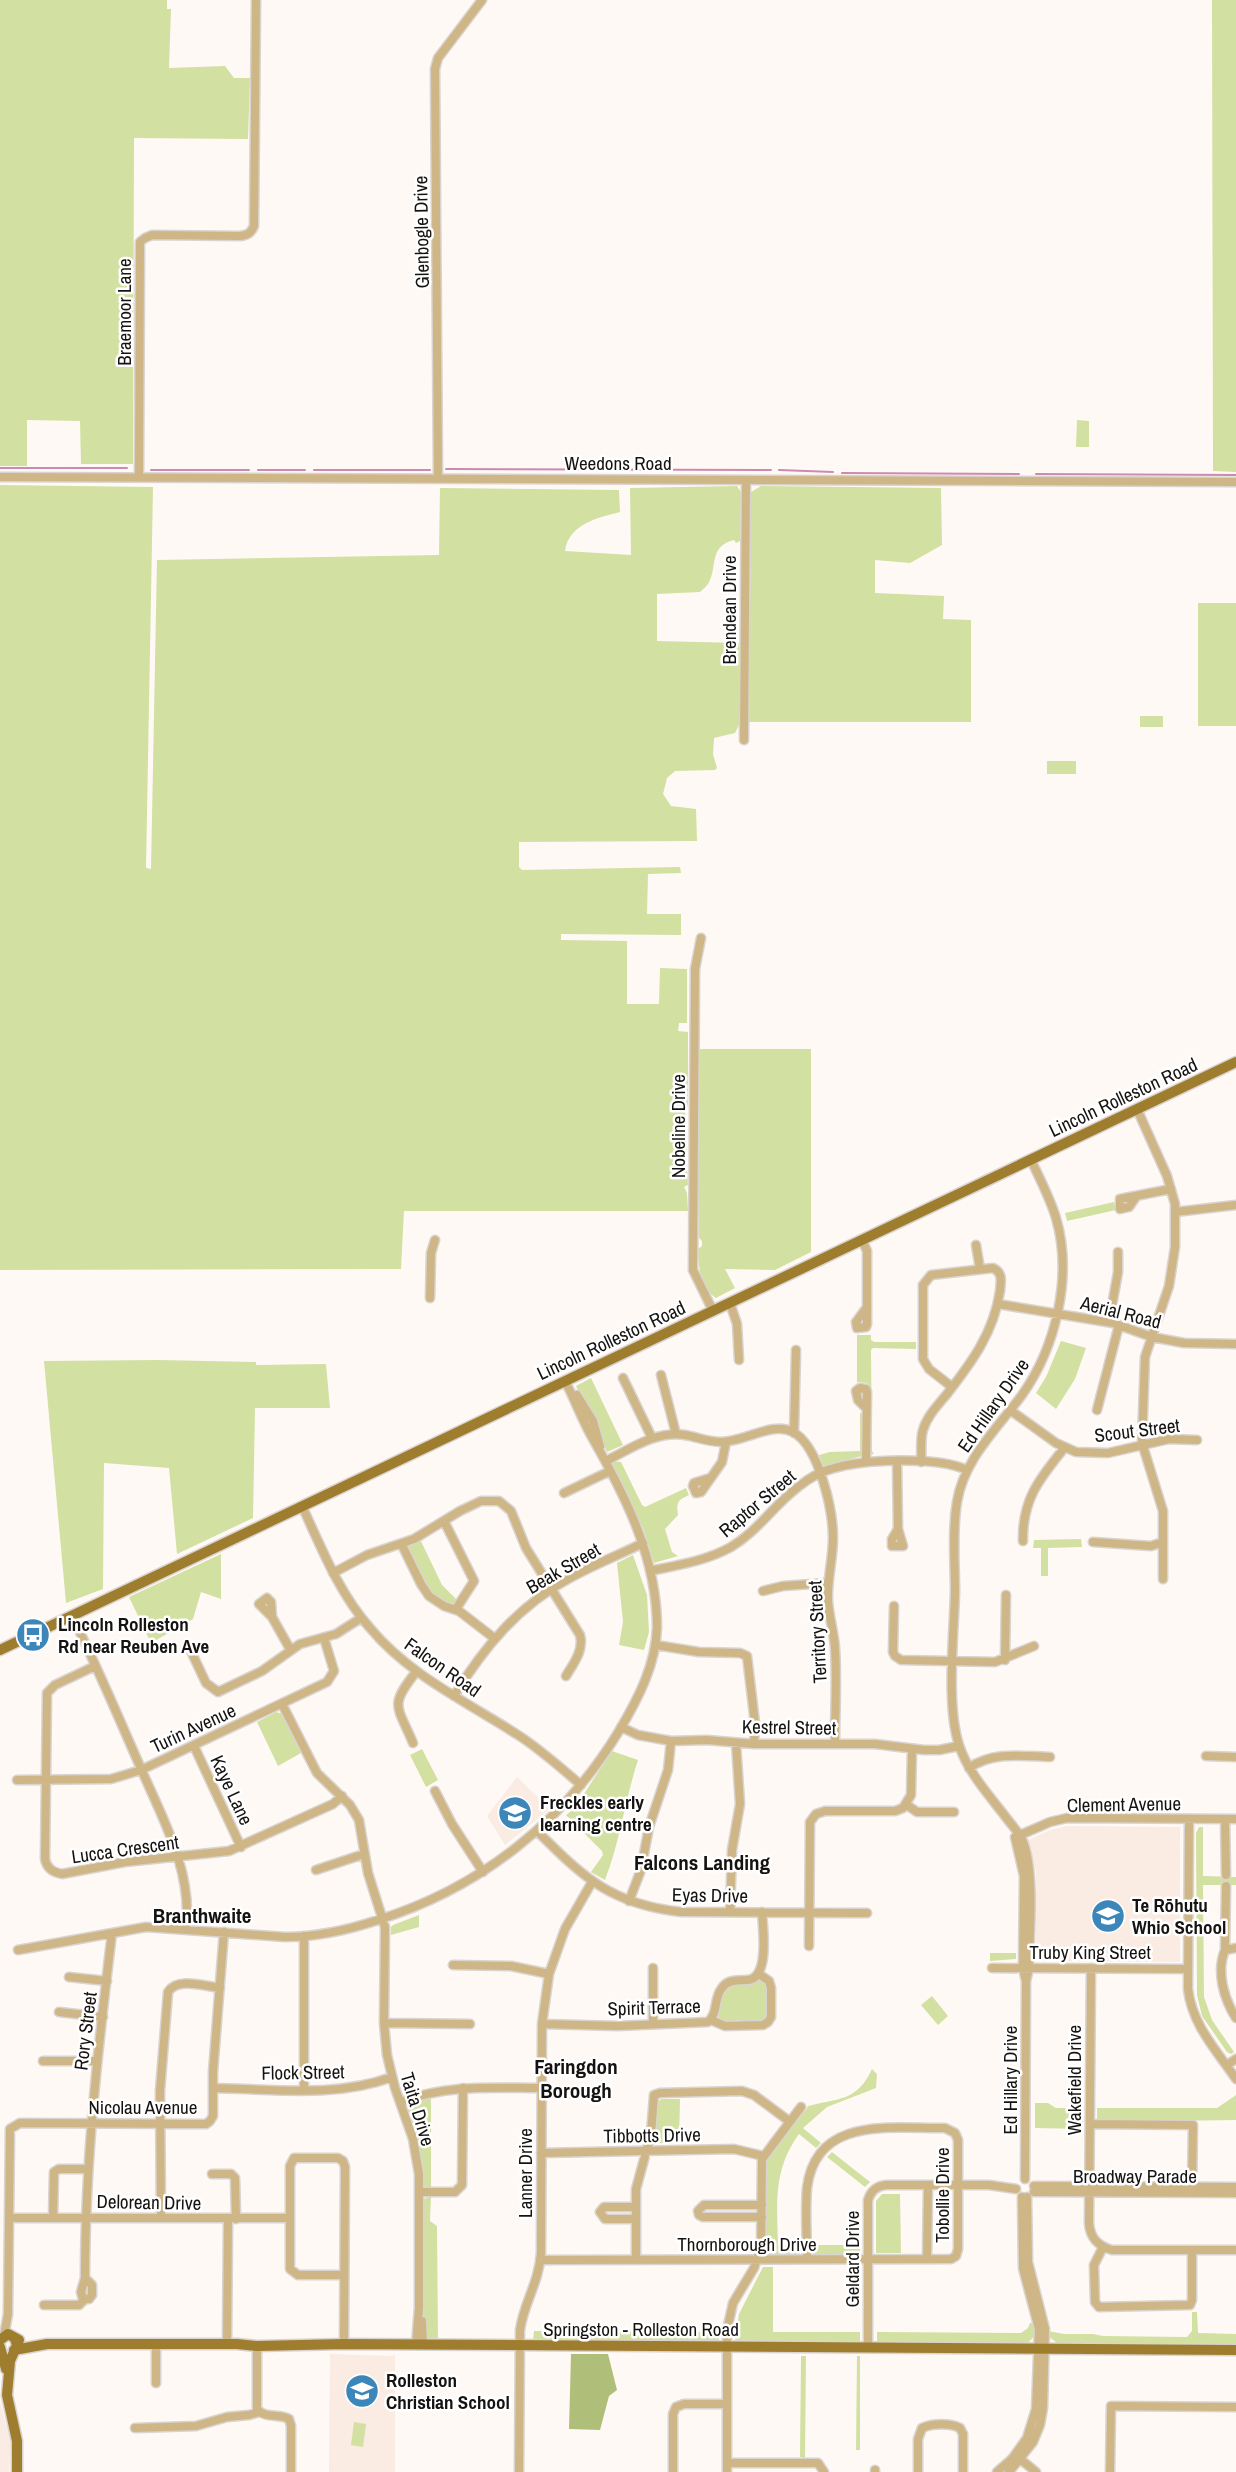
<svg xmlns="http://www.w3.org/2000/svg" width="1236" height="2472" font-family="'Archivo Narrow',sans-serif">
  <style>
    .built { fill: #faebe3 }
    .green { fill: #d2e0a2 }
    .forest { fill: #afbe78 }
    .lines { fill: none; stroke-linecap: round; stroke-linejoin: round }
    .stream { stroke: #cb8ab1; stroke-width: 2 }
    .minor-casing { stroke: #dad4d1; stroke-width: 11 }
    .major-casing { stroke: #dad4d1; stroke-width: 13 }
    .minor { stroke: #ceb686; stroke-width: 8 }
    .major { stroke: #9f7d2e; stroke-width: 10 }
    .labels { text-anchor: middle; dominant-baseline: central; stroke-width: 5; stroke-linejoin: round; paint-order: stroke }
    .street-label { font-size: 19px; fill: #151311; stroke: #fff }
    .poi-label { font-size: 19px; font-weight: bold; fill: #151311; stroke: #fff; text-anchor: start }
    .neighbourhood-label { font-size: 21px; font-weight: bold; fill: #151311; stroke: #fff }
  </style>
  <rect width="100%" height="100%" fill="#fff9f5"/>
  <path class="built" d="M517 1777 550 1809 505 1845 487 1816Z
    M1067 1826 1180 1827V1962L1036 1961V1872L1028 1840 1050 1830Z
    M330 2354 393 2356 395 2354V2472H329Z
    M0 2363V2402L11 2442 9 2472H0Z"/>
  <path class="green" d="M0 0H167V9H171L169 68 225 66 234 78H250L248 139 134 138 133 464H81L80 421 27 420V466H0Z
    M1212 0H1236V472L1213 471Z
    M1077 420 1089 421V447H1076Z
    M0 485 153 487 146 868 151 869 157 560 439 555 440 488 619 490 620 512C597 518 569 524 565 551L631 555 630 488 737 486 741 492 740 541 736 543 734 540C708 546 718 568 708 584 706 587 703 589 700 592L657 594V641L739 643V725L735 733 714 738 713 754 717 768 715 770 675 771 667 778 663 794 671 806 696 809 697 841 519 842V867L522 870 680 867 681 873 648 874 647 914H681V935L561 934V940L627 941V1004H659L660 968 687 969V1023H679L678 1031 688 1032V1107L685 1110 688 1185 684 1187 687 1193 688 1211H404L401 1269 0 1270Z
    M761 486 941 488 942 545 910 563 875 560V593L944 596 943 619 971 620V722H749L751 492Z
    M1198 603H1236V726H1198Z
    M1140 716H1163V727H1140Z
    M1047 761H1076V774H1047Z
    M699 1049H811V1252L775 1270 725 1269 735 1288 716 1298C700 1288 698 1265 698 1249L702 1246V1241L699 1238Z
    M1114 1202 1116 1210 1067 1221 1065 1213Z
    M857 1335H871V1340L874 1342H916V1349L873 1348 871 1350 872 1451 874 1454H870V1387L867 1383 857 1382Z
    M1061 1341 1086 1348 1075 1379 1056 1409 1036 1393 1046 1377Z
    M158 1360 256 1362V1365L326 1364 330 1408H255L253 1518 177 1554 169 1468 104 1463 103 1589 66 1603 44 1361Z
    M591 1378 623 1445 607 1452 576 1386Z
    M860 1413H863L862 1456 823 1466 819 1455 830 1452 860 1451Z
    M606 1461 621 1462 642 1505 645 1507 686 1488 689 1495C678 1500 676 1502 678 1515L665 1529 672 1552 678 1556 654 1563 643 1528Z
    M419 1537 442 1585 458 1601 454 1604C427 1600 412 1568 406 1543Z
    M1081 1539 1082 1547 1048 1548V1576H1041V1548H1033L1034 1540Z
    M221 1554V1599L201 1592 193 1619 151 1643 129 1597Z
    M633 1555 647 1595 649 1632 644 1650 619 1645 623 1622 617 1563Z
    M276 1712 282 1714 301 1753 278 1766 257 1722Z
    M422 1749 438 1780 426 1787 410 1755Z
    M612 1751 638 1760C625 1800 620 1841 605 1880L591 1872 603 1855 602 1851 566 1815 574 1809Z
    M1199 1827H1203V1876L1236 1877V1885H1203L1204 1997 1212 2020 1234 2052 1231 2054 1227 2052 1202 2016 1197 1995 1196 1833Z
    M419 1915V1927L391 1935V1927L393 1925Z
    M990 1953H1016V1959L990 1961Z
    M760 1980 765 1981 768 1990 766 1993 767 2020 757 2023C750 2019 735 2019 729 2024L718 2019C720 2011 719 2003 721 1996 727 1980 748 1987 760 1980Z
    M932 1996 948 2016 938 2025 921 2005Z
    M872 2069 877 2074 876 2088 827 2107 803 2128 821 2143 816 2148 799 2134C773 2170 777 2202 778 2245H800V2256H768L764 2254 766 2159 796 2117 806 2110 808 2106C838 2098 857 2102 872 2069Z
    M1236 2095V2120L1097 2122V2108H1217Z
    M431 2096V2189H428L422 2184 416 2136 407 2106V2104Z
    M661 2099H680L679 2142 656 2143 657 2103Z
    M1035 2103H1048L1056 2108H1083V2129L1035 2128Z
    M832 2152 870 2182 865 2187 827 2157Z
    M882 2194H900L901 2253H876V2201Z
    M431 2195 430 2221 437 2226 438 2340 430 2341C418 2327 423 2224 423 2200Z
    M813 2245H860V2256H813Z
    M763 2267H773V2332H860V2341H735L739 2314Z
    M1192 2312H1197L1198 2333 1236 2334V2344L1057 2343 1048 2336V2331L1064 2334H1093L1103 2336 1187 2337 1192 2331Z
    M1030 2323H1035L1036 2334 1028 2343H877V2332L1021 2333 1028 2328Z
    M534 2331 719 2332V2342L533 2341Z
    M801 2356H806L805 2458 800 2457Z
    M857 2356H860V2450H856Z
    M354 2422 366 2424 363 2447 351 2445Z"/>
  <path class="forest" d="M571 2354H608L617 2390 609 2396 600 2430 569 2429Z"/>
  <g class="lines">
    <path class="stream" d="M0 468H127
      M446 469 771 470
      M151 470H249
      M258 470H305
      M314 470H430
      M779 470 833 472
      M842 473 1019 474
      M1036 474 1236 475"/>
    <g class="minor-casing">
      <path id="minor" d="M0 477 1236 482
        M139 477 140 242 145 238 152 235 240 236C248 235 251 233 254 226L256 0
        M438 478 435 69 438 58 482 0
        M744 740 746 480
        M701 938 695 969 693 1270 713 1311
        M1137 1109 1167 1176 1175 1204V1247L1169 1286 1145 1357 1142 1443 1163 1511V1579
        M1136 1197 1129 1207 1120 1209V1199L1171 1189
        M1175 1212 1236 1205
        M862 1240 867 1251V1324L866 1327 857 1328 856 1322 867 1307
        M976 1245 980 1269
        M430 1298 431 1253 435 1240
        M730 1303 737 1324 739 1360
        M998 1304 1113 1323 1152 1337 1184 1343 1236 1344
        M1109 1322 1118 1272V1252
        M661 1375 676 1434
        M623 1378 652 1438
        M577 1395 593 1421 600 1446
        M1010 1410 1056 1443 1076 1452 1108 1453 1169 1439 1197 1440
        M1097 1410 1119 1325
        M794 1433 796 1350
        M606 1461C630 1449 657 1430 685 1435 697 1437 708 1442 721 1442 745 1442 772 1421 793 1432 819 1446 833 1510 833 1538 833 1559 827 1579 828 1601 829 1617 834 1632 835 1648 837 1680 835 1712 835 1743
        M866 1462 867 1392 866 1389 860 1388 856 1391 858 1400 866 1408
        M897 1462 898 1529 903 1546H892V1539L898 1529
        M921 1462C922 1452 920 1439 923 1430 927 1416 938 1405 947 1394 972 1362 994 1332 1000 1291 1001 1280 1003 1273 993 1268L931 1275 923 1285V1359L929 1369 952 1387
        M710 1478 694 1483 693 1486 696 1493 701 1492 722 1462 726 1442
        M564 1493 610 1471
        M302 1506C322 1549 339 1593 370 1628 410 1676 467 1702 518 1735 540 1749 561 1768 581 1785
        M444 1521 474 1581 456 1609
        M1023 1541C1022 1499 1040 1478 1065 1447
        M1093 1542 1151 1546 1163 1542
        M402 1545 421 1584 429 1596 444 1606 459 1611 494 1638
        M650 1571C678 1565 706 1561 731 1547 758 1531 774 1505 798 1487 808 1479 819 1472 831 1469 863 1459 937 1456 967 1470
        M333 1573 367 1555 414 1539 460 1511 481 1501H499L511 1511 526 1548 580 1635C584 1650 574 1663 566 1676
        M763 1591 783 1586 827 1583
        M894 1606 893 1652 895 1656 901 1660 995 1662 1034 1646
        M72 1616C96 1664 117 1714 139 1764 161 1816 193 1870 186 1928
        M272 1617 271 1602 267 1598 259 1604 272 1617 290 1649
        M656 1645 699 1652 740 1653 747 1656 755 1723 754 1744
        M189 1647 206 1683 218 1692 262 1671 300 1644 336 1634 361 1618
        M1005 1660 1006 1595
        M95 1666 55 1685 47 1693 45 1859C47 1869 53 1872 62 1874L125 1862 229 1851 333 1804 342 1796
        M454 1696C484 1647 519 1605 570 1578 593 1565 619 1555 643 1543
        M282 1704 317 1773 350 1805 359 1820 368 1873 385 1927 384 2023 387 2055 395 2088 413 2139 419 2174V2308L416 2345
        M621 1727 638 1735 671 1741 707 1740 754 1744H875L924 1750H939L959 1746
        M413 1743C397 1705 389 1706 416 1672
        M194 1746 241 1847
        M1206 1756 1236 1757
        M969 1768C993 1751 1022 1756 1050 1757
        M17 1780 111 1779 141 1770 327 1682 334 1671 324 1638
        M435 1791 452 1824 483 1872
        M907 1805 917 1812H954
        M1189 1819 1188 1989C1192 2025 1217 2051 1236 2079
        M1225 1819 1226 1875
        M537 1831C584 1878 611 1904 681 1912L867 1913
        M1018 1836 1050 1822 1067 1818 1236 1819
        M1015 1837 1024 1876 1023 1968 1026 1981 1025 2179
        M316 1870 364 1854
        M629 1901 641 1870 649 1827 668 1770 671 1741
        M730 1912 732 1850 740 1804 736 1743
        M809 1946 810 1822 816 1814 825 1811H895L903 1808 911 1795 912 1749
        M1236 1948 1225 1950C1216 1972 1224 1999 1236 2018
        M18 1950 146 1927 285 1937C316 1937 348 1930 378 1920 480 1888 564 1822 619 1731 638 1699 656 1665 657 1627 657 1559 626 1497 593 1439 582 1420 575 1400 565 1381
        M1225 1950 1226 1886
        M453 1965 511 1966 549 1974
        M992 1968 1188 1969
        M1091 1968 1089 2223C1090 2238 1098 2246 1112 2250H1236
        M69 1977 107 1981
        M1026 1981 1029 1968C1029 1933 1036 1867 1021 1837 1017 1831 1012 1825 1008 1820 990 1796 968 1773 959 1745 946 1705 954 1635 955 1592 955 1563 952 1531 957 1502 964 1459 997 1429 1022 1395 1056 1347 1073 1276 1056 1218 1050 1198 1040 1179 1031 1160
        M59 2012 103 2017
        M711 2020 725 2026 763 2025 768 2022 771 2017V1988L769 1981 759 1974
        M384 2023 470 2024
        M653 2023V1968
        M542 2024 618 2026 708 2022C719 2012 713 1999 722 1988 728 1979 737 1981 747 1980 770 1979 763 1929 762 1912
        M43 2061H97
        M1227 2065 1236 2059
        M213 2088C272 2089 336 2098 392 2077
        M304 2089V1936
        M542 2093 602 2094
        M401 2102C447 2084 493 2088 542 2088
        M1090 2124 1193 2125 1192 2189
        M541 2153 734 2149 763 2156
        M212 2174H231L235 2178 236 2219
        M1034 2186 1236 2187
        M419 2192H455L462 2185 463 2088
        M1034 2192 1236 2193
        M762 2205H704L698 2211 699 2215 703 2217H762
        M9 2218H289
        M53 2218 54 2172 59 2169H88
        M161 2218 160 2091 168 1992C177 1977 204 1986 220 1988
        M636 2219H605L600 2212 604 2207H636
        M1103 2247 1094 2265 1095 2302 1099 2307 1190 2305 1192 2300V2250
        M927 2259 928 2186
        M540 2260 951 2259 956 2256 958 2249V2140L955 2133 945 2128C892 2129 816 2115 807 2188 805 2212 807 2236 807 2259
        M636 2260V2189L651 2134 654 2095 660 2093 742 2091 754 2095 789 2121
        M85 2278 92 2285V2295L89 2299H83L81 2292 85 2278C85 2162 98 2048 112 1933
        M44 2305H79L85 2299
        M422 2321 423 2345
        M4 2336 8 2314 10 2129 20 2123 206 2124 210 2121 213 2116V2072L224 1932
        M156 2344V2383
        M227 2344 228 2219
        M344 2344 345 2167 343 2161 338 2158H294L290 2166V2269L298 2275H344
        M257 2346V2409C265 2419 279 2413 289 2419L291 2426V2472
        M868 2348V2200C871 2191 876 2186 886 2185H989L1016 2189
        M135 2428 196 2426 227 2417 249 2415 259 2412
        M1019 2458 1036 2472
        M727 2463H818L824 2472
        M875 2470V2472
        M519 2472 520 2330C524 2302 539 2283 541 2253L542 2024 549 1974 565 1929 592 1882
        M673 2472V2414L676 2407 684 2404H727
        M727 2472V2330L733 2303 754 2268 761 2248 762 2159 801 2107
        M918 2472V2439L922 2428C933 2423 950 2423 960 2428L963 2434V2472
        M997 2472 1012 2459 1027 2438 1036 2409 1039 2329 1023 2268 1022 2197
        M1009 2472 1033 2442 1040 2425 1043 2408 1045 2329 1028 2262 1027 2197
        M1110 2472 1111 2406 1236 2407"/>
    </g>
    <g class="major-casing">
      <path id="major" d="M0 1650 1236 1062
        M15 2339 17 2345 10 2361 7 2395 17 2441V2472
        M0 2340 8 2334 19 2340
        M0 2347 6 2369
        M14 2350 47 2344H237L257 2346 344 2344 1236 2350"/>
    </g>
    <use href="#minor" class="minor"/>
    <use href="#major" class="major"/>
  </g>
  <defs>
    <g id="bus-disc" transform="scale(1.75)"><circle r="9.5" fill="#3c86b9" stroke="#fff"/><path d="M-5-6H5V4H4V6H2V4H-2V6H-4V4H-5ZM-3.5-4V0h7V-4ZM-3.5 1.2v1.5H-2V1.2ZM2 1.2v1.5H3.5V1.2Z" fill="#fff"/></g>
    <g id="school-disc" transform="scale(1.75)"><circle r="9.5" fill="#3c86b9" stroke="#fff"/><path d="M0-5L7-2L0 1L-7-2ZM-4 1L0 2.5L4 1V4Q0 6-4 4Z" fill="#fff"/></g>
  </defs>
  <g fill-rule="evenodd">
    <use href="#bus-disc" x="33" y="1635"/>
    <use href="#school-disc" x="515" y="1813"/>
    <use href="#school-disc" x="1108" y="1916"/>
    <use href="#school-disc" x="362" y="2391"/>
  </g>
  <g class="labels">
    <g class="street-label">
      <text transform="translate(421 232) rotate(-91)">Glenbogle Drive</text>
      <text transform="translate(124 312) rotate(-90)">Braemoor Lane</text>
      <text x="618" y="463">Weedons Road</text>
      <text transform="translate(729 610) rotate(-90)">Brendean Drive</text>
      <text transform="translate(1123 1097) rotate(-25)">Lincoln Rolleston Road</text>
      <text transform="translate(678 1126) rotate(-90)">Nobeline Drive</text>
      <text transform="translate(1121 1312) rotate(14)">Aerial Road</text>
      <text transform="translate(611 1340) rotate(-25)">Lincoln Rolleston Road</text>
      <text transform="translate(993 1405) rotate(-55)">Ed Hillary Drive</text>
      <text transform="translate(1137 1430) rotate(-7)">Scout Street</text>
      <text transform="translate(757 1503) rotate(-40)">Raptor Street</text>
      <text transform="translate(563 1568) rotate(-30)">Beak Street</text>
      <text transform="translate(817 1632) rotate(-93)">Territory Street</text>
      <text transform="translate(443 1667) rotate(35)">Falcon Road</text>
      <text transform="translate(789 1727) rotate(1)">Kestrel Street</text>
      <text transform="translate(193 1728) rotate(-25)">Turin Avenue</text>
      <text transform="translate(232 1790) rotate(65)">Kaye Lane</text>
      <text transform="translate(1124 1804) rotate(-1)">Clement Avenue</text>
      <text transform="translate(125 1849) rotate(-8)">Lucca Crescent</text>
      <text transform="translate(710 1895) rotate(1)">Eyas Drive</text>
      <text x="1090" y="1952">Truby King Street</text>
      <text transform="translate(654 2007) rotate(-2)">Spirit Terrace</text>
      <text transform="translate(85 2031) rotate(-83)">Rory Street</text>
      <text transform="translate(303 2072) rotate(-1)">Flock Street</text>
      <text transform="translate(1010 2080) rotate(-90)">Ed Hillary Drive</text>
      <text transform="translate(1074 2080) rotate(-90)">Wakefield Drive</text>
      <text x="143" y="2107">Nicolau Avenue</text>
      <text transform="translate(418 2109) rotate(73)">Taita Drive</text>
      <text transform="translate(652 2135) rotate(-1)">Tibbotts Drive</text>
      <text transform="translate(525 2173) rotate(-90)">Lanner Drive</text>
      <text x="1135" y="2176">Broadway Parade</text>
      <text transform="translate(942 2195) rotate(-90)">Tobollie Drive</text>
      <text transform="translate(149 2202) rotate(1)">Delorean Drive</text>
      <text x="747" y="2244">Thornborough Drive</text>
      <text transform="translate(852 2259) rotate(-90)">Geldard Drive</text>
      <text x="641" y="2329">Springston - Rolleston Road</text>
    </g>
    <g class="poi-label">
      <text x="58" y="1624">Lincoln Rolleston<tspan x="58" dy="22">Rd near Reuben Ave</tspan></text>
      <text x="540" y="1802">Freckles early<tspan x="540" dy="22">learning centre</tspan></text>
      <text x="1132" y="1905">Te Rōhutu<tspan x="1132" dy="22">Whio School</tspan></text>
      <text x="386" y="2380">Rolleston<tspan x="386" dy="22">Christian School</tspan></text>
    </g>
    <g class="neighbourhood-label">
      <text x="702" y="1862">Falcons Landing</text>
      <text x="202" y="1915">Branthwaite</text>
      <text x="576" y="2066">Faringdon<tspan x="576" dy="24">Borough</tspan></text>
    </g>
  </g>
</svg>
